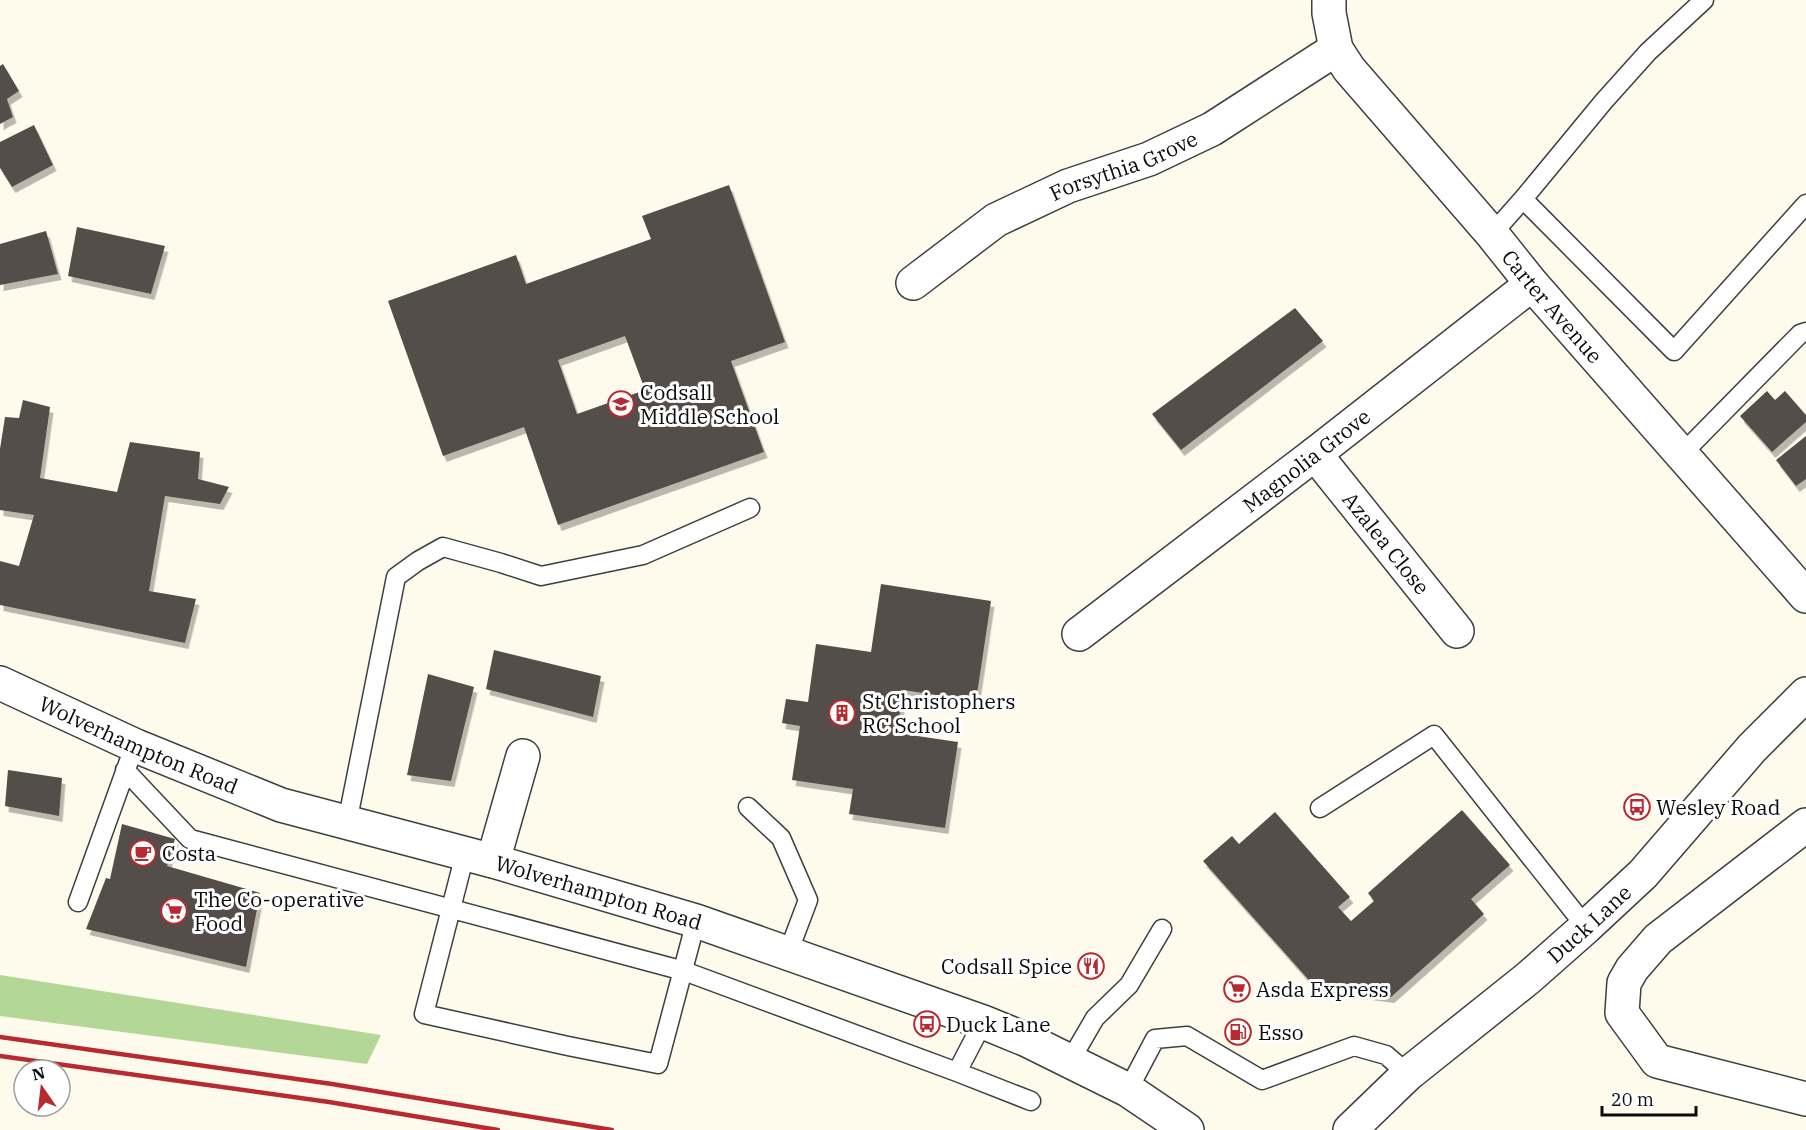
<svg xmlns="http://www.w3.org/2000/svg" width="1806" height="1130" font-family="'IBM Plex Serif',serif">
  <style>
    .forest { fill: #b3d797 }
    .building { fill: #544e49; fill-rule: evenodd; filter: url(#shadow) }
    .lines { fill: none; stroke-linecap: round; stroke-linejoin: round }
    .service-casing { stroke: #3f3f3f; stroke-width: 21 }
    .minor-casing { stroke: #3f3f3f; stroke-width: 36 }
    .tertiary-casing { stroke: #3f3f3f; stroke-width: 36 }
    .service { stroke: #fff; stroke-width: 18 }
    .minor { stroke: #fff; stroke-width: 33 }
    .tertiary { stroke: #fff; stroke-width: 33 }
    .rail { stroke: #b72a2f; stroke-width: 4.5 }
    .labels { text-anchor: middle; dominant-baseline: central; stroke-width: 6; stroke-linejoin: round; paint-order: stroke }
    .street-label { font-size: 21px; fill: #0c0c0c; stroke: #fff }
    .poi-label { font-size: 21px; fill: #0c0c0c; stroke: #fff; text-anchor: start }
  </style>
  <defs>
    <filter id="shadow"><feDropShadow dx="3.5" dy="6" stdDeviation="0" flood-color="#0004"/></filter>
  </defs>
  <rect width="100%" height="100%" fill="#fefbec"/>
  <path class="forest" d="M0 975 381 1035 367 1064 0 1016Z"/>
  <path class="building" d="M3 64 19 91 7 99 13 117 0 124V66Z
    M34 125 53 165 12 187 0 168V142Z
    M729 185 785 342 731 361 764 452 558 525 524 427 443 456 388 301 516 255 526 284 651 239 642 216ZM625 336 645 390 577 414 558 360Z
    M77 227 165 246 151 294 68 276Z
    M46 231 58 274 0 285V244Z
    M1295 308 1323 341 1181 450 1152 414Z
    M1767 391 1775 400 1785 391 1806 415V422L1772 452 1740 416Z
    M23 400 50 407 40 478 117 492 130 442 200 452 198 479 229 487 220 504 165 496 149 591 196 599 185 643 0 605V561L19 566 34 515 0 510V449L5 417 19 418Z
    M1806 436V479L1796 486 1776 460Z
    M881 584 991 601 976 701 903 690 897 733 958 742 945 828 849 814 853 789 792 780 800 726 782 723 786 699 808 702 816 644 871 652Z
    M494 650 601 676 593 717 486 689Z
    M428 674 474 687 451 781 407 775Z
    M8 770 62 778 59 816 5 806Z
    M1462 810 1510 865 1471 899 1484 914 1391 997 1315 987 1203 861 1232 836 1239 844 1275 812 1350 897 1338 907 1351 921 1374 901 1368 893Z
    M122 824 175 839 167 866 260 893 246 967 86 929 106 878 110 879Z"/>
  <g class="lines">
    <g class="service-casing">
      <path id="service" d="M1523 199 1604 101 1648 52 1704 0
        M1492 234 1523 199 1674 351 1806 204
        M1682 454 1800 334 1806 332
        M125 770 190 839 684 971 957 1072 1031 1101
        M748 807 781 838 808 900 788 953
        M1320 808 1434 735 1586 927
        M347 823 396 577 418 561 443 547 501 563 541 576 643 555 750 508
        M465 854 424 1014 568 1046 658 1064 696 921
        M78 902 129 761
        M1070 1061 1095 1018 1129 985 1162 929
        M957 1072 983 1022
        M1128 1090 1155 1039 1187 1036 1262 1080 1354 1046 1386 1055 1408 1074"/>
    </g>
    <g class="minor-casing">
      <g id="minor">
        <path id="s1" d="M1329 0V13L1336 49 1349 69 1492 234 1532 284 1806 596"/>
        <path id="s2" d="M913 283 996 220 1068 186 1149 159 1212 129 1336 49"/>
        <path id="s3" d="M1315 454 1457 631"/>
        <path id="s4" d="M1079 634 1315 454 1532 284"/>
        <path d="M1806 825 1658 939 1632 969 1624 983 1622 1013 1657 1061 1806 1099"/>
        <path d="M493 861 523 756"/>
      </g>
    </g>
    <g class="tertiary-casing">
      <g id="tertiary">
        <path id="s5" d="M0 683 136 746 281 805 493 861 696 921 983 1022 1027 1040 1128 1090 1187 1130"/>
        <path id="s6" d="M1350 1130 1408 1074 1527 979 1586 927 1643 874 1752 748 1806 694"/>
      </g>
    </g>
    <use href="#service" class="service"/>
    <use href="#minor" class="minor"/>
    <use href="#tertiary" class="tertiary"/>
    <path class="rail" d="M0 1037 332 1084 612 1130
      M0 1056 329 1102 498 1130"/>
  </g>
  <defs>
    <g id="school-ring" transform="scale(1.35)"><circle r="9.5" fill="#fff" stroke="#b72a2f" stroke-width="1.5"/><path d="M0-5L7-2L0 1L-7-2ZM-4 1L0 2.5L4 1V4Q0 6-4 4Z" fill="#b72a2f"/></g>
    <g id="building-ring" transform="scale(1.35)"><circle r="9.5" fill="#fff" stroke="#b72a2f" stroke-width="1.5"/><path d="M-4-6H4V6H1V3H-1V6H-4ZM-2.5-4.3h1.7v1.8h-1.7ZM.8-4.3h1.7v1.8H.8ZM-2.5-1h1.7V.8h-1.7ZM.8-1h1.7V.8H.8Z" fill="#b72a2f"/></g>
    <g id="bus-ring" transform="scale(1.35)"><circle r="9.5" fill="#fff" stroke="#b72a2f" stroke-width="1.5"/><path d="M-5-6H5V4H4V6H2V4H-2V6H-4V4H-5ZM-3.5-4V0h7V-4ZM-3.5 1.2v1.5H-2V1.2ZM2 1.2v1.5H3.5V1.2Z" fill="#b72a2f"/></g>
    <g id="cafe-ring" transform="scale(1.35)"><circle r="9.5" fill="#fff" stroke="#b72a2f" stroke-width="1.5"/><path d="M-5.5-4.5H6V0H3Q3 3.5 0 3.5H-2.5Q-5.5 3.5-5.5 0ZM3-3.2v2h1.7v-2ZM-6 4.5H4V6H-6Z" fill="#b72a2f"/></g>
    <g id="supermarket-ring" transform="scale(1.35)"><circle r="9.5" fill="#fff" stroke="#b72a2f" stroke-width="1.5"/><path d="M-6-5.5h2.5l.6 2H6L4.5 2H-2.5L-4.4-4H-6ZM-1.5 3.2a1.3 1.3 0 1 0 .1 0ZM3 3.2a1.3 1.3 0 1 0 .1 0Z" fill="#b72a2f"/></g>
    <g id="restaurant-ring" transform="scale(1.35)"><circle r="9.5" fill="#fff" stroke="#b72a2f" stroke-width="1.5"/><path d="M-5-6h1v4h1v-4h1v4h1v-4h1v5L-1.5 .5V6h-2V.5L-5-1ZM5-6V6H3V1.5H1.5Q1.5-4 5-6Z" fill="#b72a2f"/></g>
    <g id="fuel-ring" transform="scale(1.35)"><circle r="9.5" fill="#fff" stroke="#b72a2f" stroke-width="1.5"/><path d="M-5.5-6h7V0h2V4h1.3V-2.5L3-4.5l.8-.8L6-3V5H2.5V1h-1V6h-7ZM-4.2-4.7v3.2H.2V-4.7Z" fill="#b72a2f"/></g>
  </defs>
  <g fill-rule="evenodd">
    <use href="#school-ring" x="621" y="404"/>
    <use href="#building-ring" x="842" y="713"/>
    <use href="#bus-ring" x="1637" y="807"/>
    <use href="#cafe-ring" x="143" y="853"/>
    <use href="#supermarket-ring" x="174" y="911"/>
    <use href="#restaurant-ring" x="1091" y="966"/>
    <use href="#supermarket-ring" x="1237" y="989"/>
    <use href="#bus-ring" x="927" y="1024"/>
    <use href="#fuel-ring" x="1238" y="1032"/>
  </g>
  <g class="labels">
    <g class="street-label">
      <text stroke="none"><textPath href="#s2" startOffset="243">Forsythia Grove</textPath></text>
      <text stroke="none"><textPath href="#s1" startOffset="386">Carter Avenue</textPath></text>
      <text stroke="none"><textPath href="#s4" startOffset="286">Magnolia Grove</textPath></text>
      <text stroke="none"><textPath href="#s3" startOffset="114">Azalea Close</textPath></text>
      <text stroke="none"><textPath href="#s5" startOffset="152">Wolverhampton Road</textPath></text>
      <text stroke="none"><textPath href="#s5" startOffset="636">Wolverhampton Road</textPath></text>
      <text stroke="none"><textPath href="#s6" startOffset="316">Duck Lane</textPath></text>
    </g>
    <g class="poi-label">
      <text x="640" y="392">Codsall<tspan x="640" dy="24">Middle School</tspan></text>
      <text x="862" y="701">St Christophers<tspan x="862" dy="24">RC School</tspan></text>
      <text x="1656" y="807">Wesley Road</text>
      <text x="162" y="853">Costa</text>
      <text x="194" y="899">The Co-operative<tspan x="194" dy="24">Food</tspan></text>
      <text x="1072" y="966" text-anchor="end">Codsall Spice</text>
      <text x="1256" y="989">Asda Express</text>
      <text x="946" y="1024">Duck Lane</text>
      <text x="1258" y="1032">Esso</text>
    </g>
  </g>
  <g transform="translate(42 1088) rotate(346)"><circle r="28" fill="#ffffff" stroke="#9e9e9e" stroke-width="1.5"/>
  <path d="M0-4.5L10 22L0 15L-10 22Z" fill="#b72a2f"/>
  <text y="-9" font-size="16" font-weight="bold" text-anchor="middle" fill="#0c0c0c">N</text>
  </g>
  <path d="M1602 1106v9h94v-9" fill="none" stroke="#0c0c0c" stroke-width="3"/>
  <text x="1611" y="1106" font-size="18" fill="#0c0c0c" stroke="#ffffff" stroke-width="4.5" paint-order="stroke">20 m</text>
</svg>
